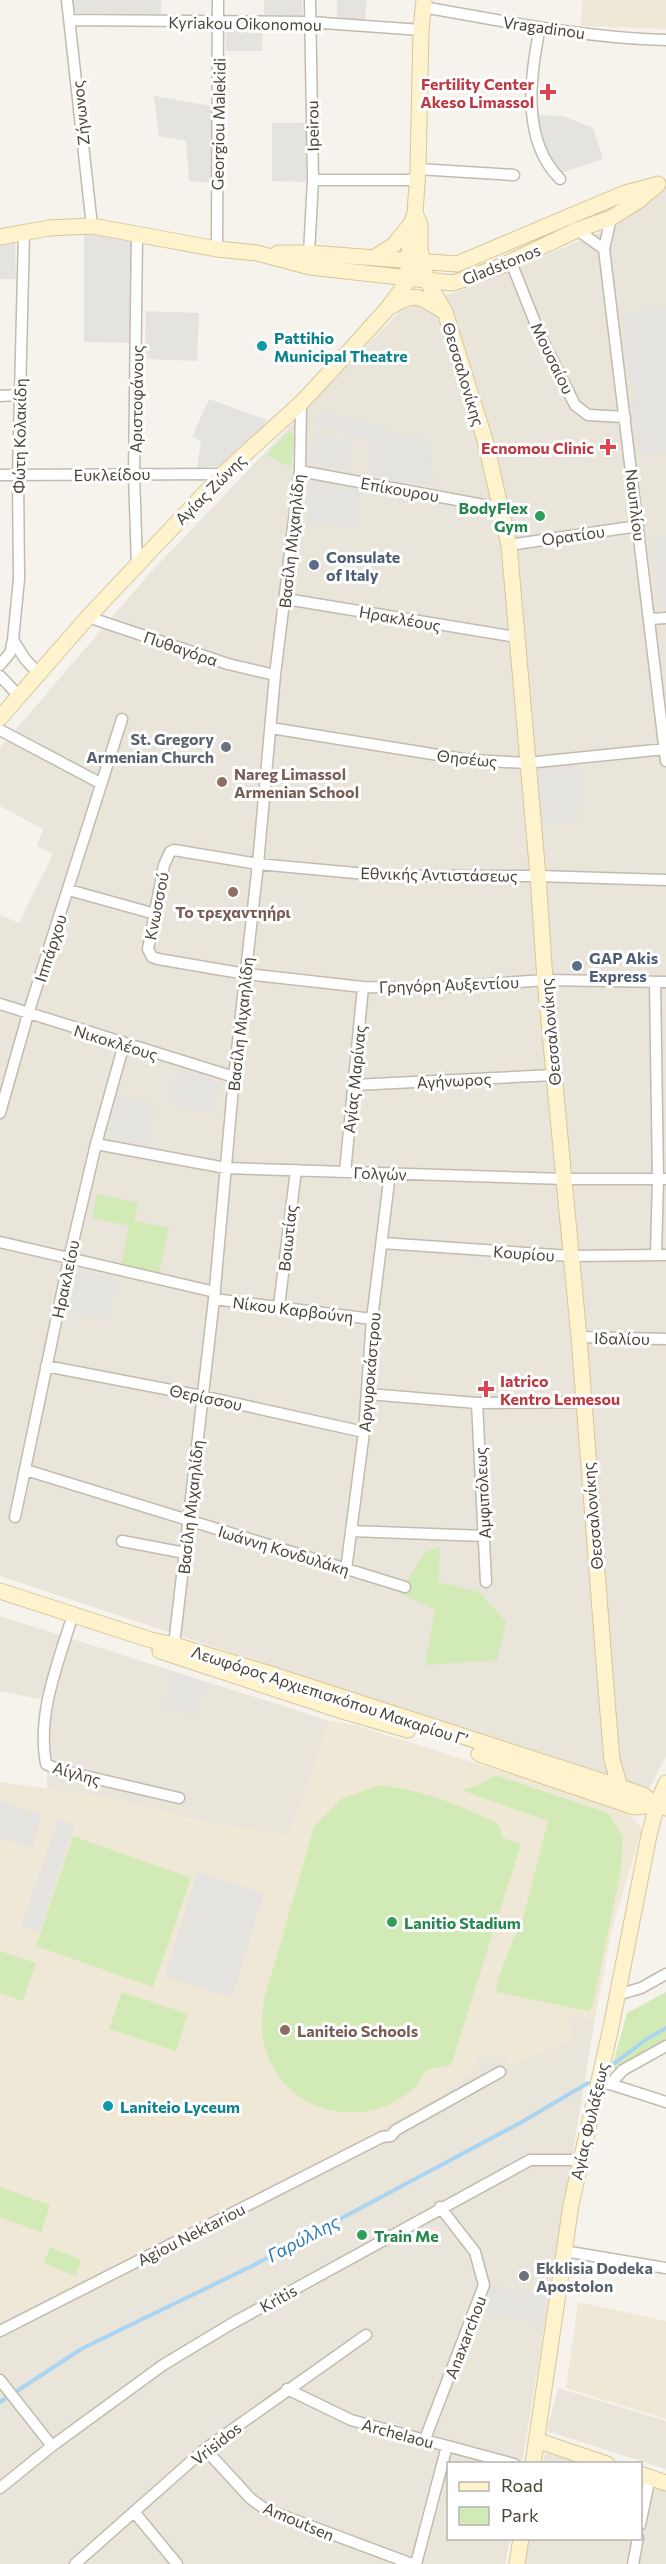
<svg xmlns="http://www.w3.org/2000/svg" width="666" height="2564" font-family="Commissioner,sans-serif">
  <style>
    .residential { fill: #eae5da }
    .education { fill: #efe8d6 }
    .green { fill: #d2eab5 }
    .parking { fill: #e5e3e0 }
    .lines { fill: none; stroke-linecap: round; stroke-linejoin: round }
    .stream { stroke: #a9d4f2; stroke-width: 4 }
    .street-casing { stroke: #c2bbae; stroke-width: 13 }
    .secondary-casing { stroke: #d6c79b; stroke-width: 17 }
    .street { stroke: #fff; stroke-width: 10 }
    .secondary { stroke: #fff3cd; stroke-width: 15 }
    .health-dot { fill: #e0444e; stroke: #fff; stroke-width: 2 }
    .culture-dot { fill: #0f9aa8; stroke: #fff; stroke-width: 2 }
    .leisure-dot { fill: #2e9e5b; stroke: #fff; stroke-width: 2 }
    .service-dot { fill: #5c6f8a; stroke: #fff; stroke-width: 2 }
    .worship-dot { fill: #6b7280; stroke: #fff; stroke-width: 2 }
    .education-dot { fill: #8d6e63; stroke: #fff; stroke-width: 2 }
    .labels { text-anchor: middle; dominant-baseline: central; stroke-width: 6; stroke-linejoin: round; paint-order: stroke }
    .street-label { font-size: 16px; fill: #4b4439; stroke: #fff }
    .health-label { font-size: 16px; font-weight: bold; fill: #be3a42; stroke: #fff; text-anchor: end }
    .culture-label { font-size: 16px; font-weight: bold; fill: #0d838f; stroke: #fff; text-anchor: start }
    .leisure-label { font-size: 16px; font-weight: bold; fill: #27864d; stroke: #fff; text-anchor: start }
    .service-label { font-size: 16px; font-weight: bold; fill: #4e5e75; stroke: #fff; text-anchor: start }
    .worship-label { font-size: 16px; font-weight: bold; fill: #5b616d; stroke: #fff; text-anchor: end }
    .education-label { font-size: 16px; font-weight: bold; fill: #785e54; stroke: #fff; text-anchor: start }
    .water-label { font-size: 18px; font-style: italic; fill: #2e7ab2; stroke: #fff }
  </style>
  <rect width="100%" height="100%" fill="#f6f3ec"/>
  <path class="residential" d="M666 187V1756L648 1791 0 1576V915L19 923 53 854 37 846 43 829 0 806V748L150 573 401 310 459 291 599 233Z
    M0 1616 330 1721 289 1836 219 1825 99 1796 47 1790 49 1701 0 1691Z
    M571 2016 595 2018 522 2463 448 2464V2538L510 2539 505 2564H0V2321L323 2161 470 2075 478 2055 485 2052 504 2056Z
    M558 2388 666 2421V2469L547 2431Z
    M546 2448 593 2464H543Z
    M641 2479 666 2488V2564H524L529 2539 640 2538Z"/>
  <path class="education" d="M582 0H666V29L581 26Z
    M330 1721 355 1725 627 1811 642 1829 612 1929 595 2018 571 2016 568 2042 511 2065 504 2056 494 2053 478 2055 470 2075 439 2097 323 2161 0 2321V1782L99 1796 219 1825 288 1835Z
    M578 2302 666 2321V2419L566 2388Z"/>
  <path class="green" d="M291 432 294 437 291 467 266 455 286 434Z
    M97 1194 138 1203 134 1221 169 1228 159 1273 121 1265 129 1226 92 1218Z
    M440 1546 438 1582 479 1592 506 1622 497 1660 425 1665 435 1610 400 1593 424 1553Z
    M495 1775 608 1813 623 1836 621 1870 593 2004 589 2011 496 1992 498 1979 513 1940 522 1922 548 1821 461 1790 479 1785Z
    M379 1785C426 1791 456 1804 498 1823L503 1838 521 1844 451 2065 426 2070C422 2077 418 2084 413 2089 365 2132 286 2114 266 2051 260 2035 262 2016 264 2000L314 1827 341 1799Z
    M73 1836 191 1878 153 1987 36 1946Z
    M0 1951 36 1963 23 2001 0 1993Z
    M122 1992 188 2014 176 2051 109 2029Z
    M666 1992V2042L611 2071 627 2013Z
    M0 2187 50 2205 41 2232 0 2217Z
    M50 2247 81 2260 76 2276 44 2263Z"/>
  <path class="parking" d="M70 0H161V14L71 13Z
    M264 0H302V15H264Z
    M337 0H367L365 21 337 19Z
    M226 27H262V51H226Z
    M154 96 211 106V183L189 181 186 141 159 136Z
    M536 115 563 116 593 128 603 159 561 173 553 166 541 141Z
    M272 123H306V182L272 181Z
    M84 233 132 238V343L84 342Z
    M15 242 16 279H0V245Z
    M666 308V451L639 454 622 313Z
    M146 311 199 313 197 361 145 359Z
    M209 399 267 420 265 425 227 465 197 468 201 441 192 437Z
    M320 412 348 417 375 424 389 431 428 439 435 486 372 476 369 439 318 427Z
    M314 434 352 442 346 470 309 462Z
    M310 480 363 489 355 530 307 521Z
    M666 536V609L660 603 653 538Z
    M578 764 583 807 577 808 578 821 540 825 534 768Z
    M177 1069 223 1083 211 1113 169 1103Z
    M117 1095 156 1104 147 1146 115 1139 111 1134 108 1129Z
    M84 1270 116 1279 107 1321 65 1310 74 1275Z
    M174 1673 206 1682 196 1715 162 1710Z
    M0 1800 42 1815 32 1848 0 1838Z
    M58 1819 75 1825 39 1932 21 1927Z
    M197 1872 264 1893 232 1997 165 1977Z
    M490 2285 547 2295 542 2323 486 2313Z"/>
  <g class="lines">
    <path class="stream" d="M612 2065 648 2038 666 2028
      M17 2391 83 2348 254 2265 520 2123 588 2083
      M0 2402 6 2398"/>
    <g class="street-casing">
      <path id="street" d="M67 0 92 226
        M423 7C503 21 585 38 666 40
        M69 20 310 22 421 30
        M540 27C530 76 521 140 560 179
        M418 169 514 175
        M313 180H418
        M611 218 604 249 666 761
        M577 230 604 249
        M217 249 218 0
        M309 253 313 180 310 0
        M511 262 540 335 575 405 588 415 625 417
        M0 396 19 395
        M300 471 500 508
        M0 475 223 474
        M509 545 638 526
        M137 565 134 474 137 234
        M286 599 516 637
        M88 617 228 664 275 675
        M649 619 666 618
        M13 640 25 659 38 673
        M0 665 10 653 13 640 19 579 18 475 24 233
        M0 676 19 696
        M271 728 469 760 527 763 665 749
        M0 730 100 783
        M666 880 538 876H388L258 864 174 850 170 852 164 865 148 949 152 957 158 959 246 974 363 987 432 988 545 980 666 982
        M69 890 155 914
        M655 982 658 1179 656 1254
        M0 1004 234 1077
        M354 1085 554 1075
        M0 1113 28 1014 122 719
        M96 1144 226 1168 565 1179H666
        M345 1172 363 987
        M0 1242 215 1292
        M382 1243 571 1256 666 1255
        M214 1299 372 1319
        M279 1306 296 1170
        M579 1337 666 1339
        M46 1366 202 1396 364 1432
        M368 1394 477 1403 582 1402
        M477 1403 486 1582
        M26 1470 405 1587
        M15 1517 69 1259 96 1144 124 1044
        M351 1531 484 1536
        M122 1541 185 1553
        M346 1570 364 1432 372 1319 390 1173
        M70 1624C56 1668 37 1717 46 1764L59 1770 179 1798
        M174 1645 214 1299 234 1077 258 864 275 675 300 471 301 403
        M617 1995 641 1988 666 1974
        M598 2083 610 2084 666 2102
        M610 2084 623 2070 666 2046
        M564 2251 666 2268
        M0 2331 382 2137 391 2136 396 2130 500 2072
        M0 2380 52 2446
        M287 2389 351 2420 514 2464
        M425 2439 484 2285 475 2252 440 2207
        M205 2449 251 2499 265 2509 412 2564
        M0 2488 52 2446 163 2365 231 2324 530 2160H580
        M135 2513 177 2564
        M640 2525 650 2477
        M75 2564 205 2449 366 2335
        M416 2564 447 2446
        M633 2564 638 2538"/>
    </g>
    <g class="secondary-casing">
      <path id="secondary" d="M415 213 420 225V249L427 281 445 312 485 440 509 545 538 876 545 980 579 1337 607 1701 612 1760 620 1787
        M0 237 49 228 92 226 217 249 257 253 310 267 453 283 501 266 577 230 611 218 638 201 658 184
        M278 253H309L457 264 625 193 655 185
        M375 257 394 245 410 225
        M408 270 411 224 415 213 418 169 421 30 424 0
        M392 306C415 291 421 297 443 311
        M0 718 88 617 223 474 301 403 342 359 387 309 413 274
        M0 1591 151 1640 174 1645 264 1672 620 1787 643 1795 657 1805 666 1808
        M160 1651 339 1710 408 1730
        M479 1754 634 1807 657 1805
        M536 2440 607 2464
        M533 2464 571 2205 611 2027 649 1835 657 1805 666 1783
        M640 2474 666 2483
        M517 2564 521 2538"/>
    </g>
    <use href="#street" class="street"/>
    <use href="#secondary" class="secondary"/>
  </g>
  <g class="health-dot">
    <path d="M545 83h6v6h6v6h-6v6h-6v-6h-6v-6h6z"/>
    <path d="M605 438h6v6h6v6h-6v6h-6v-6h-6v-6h6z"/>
    <path d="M483 1380h6v6h6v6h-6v6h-6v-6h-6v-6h6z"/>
  </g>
  <g class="culture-dot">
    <circle cx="262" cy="346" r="6"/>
    <circle cx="108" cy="2106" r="6"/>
  </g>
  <g class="leisure-dot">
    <circle cx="540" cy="516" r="6"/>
    <circle cx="392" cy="1922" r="6"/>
    <circle cx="362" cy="2235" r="6"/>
  </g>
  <g class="service-dot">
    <circle cx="314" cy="565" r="6"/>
    <circle cx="577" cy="966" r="6"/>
  </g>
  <g class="worship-dot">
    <circle cx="226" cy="747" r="6"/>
    <circle cx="524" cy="2276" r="6"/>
  </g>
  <g class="education-dot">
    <circle cx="222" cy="782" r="6"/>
    <circle cx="233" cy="892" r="6"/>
    <circle cx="285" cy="2030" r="6"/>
  </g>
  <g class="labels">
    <g class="street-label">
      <text transform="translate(245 23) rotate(1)">Kyriakou Oikonomou</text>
      <text transform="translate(544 27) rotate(8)">Vragadinou</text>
      <text transform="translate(80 113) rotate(-96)">Ζήνωνος</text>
      <text transform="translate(218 124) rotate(-89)">Georgiou Malekidi</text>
      <text transform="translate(312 126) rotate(-91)">Ipeirou</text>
      <text transform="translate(501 264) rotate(-22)">Gladstonos</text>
      <text transform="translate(553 358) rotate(64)">Μουσαίου</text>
      <text transform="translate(464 374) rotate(73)">Θεσσαλονίκης</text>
      <text transform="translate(136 399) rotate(-89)">Αριστοφάνους</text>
      <text transform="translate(19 436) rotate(-89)">Φώτη Κολακίδη</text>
      <text transform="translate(112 474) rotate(-1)">Ευκλείδου</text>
      <text transform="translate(210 489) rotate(-45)">Αγίας Ζώνης</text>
      <text transform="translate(400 489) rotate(10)">Επίκουρου</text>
      <text transform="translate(636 505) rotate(83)">Ναυπλίου</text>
      <text transform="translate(573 535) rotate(-8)">Ορατίου</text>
      <text transform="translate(291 541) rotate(-84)">Βασίλη Μιχαηλίδη</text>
      <text transform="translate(400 618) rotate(10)">Ηρακλέους</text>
      <text transform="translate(181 648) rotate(19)">Πυθαγόρα</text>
      <text transform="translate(467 758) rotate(6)">Θησέως</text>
      <text transform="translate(439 874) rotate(1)">Εθνικής Αντιστάσεως</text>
      <text transform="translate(156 906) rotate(-79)">Κνωσσού</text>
      <text transform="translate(50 948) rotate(-72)">Ιππάρχου</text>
      <text transform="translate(449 984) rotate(-2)">Γρηγόρη Αυξεντίου</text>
      <text transform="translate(240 1024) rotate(-84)">Βασίλη Μιχαηλίδη</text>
      <text transform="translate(550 1032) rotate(-95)">Θεσσαλονίκης</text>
      <text transform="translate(116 1042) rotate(17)">Νικοκλέους</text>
      <text transform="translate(354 1079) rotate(-84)">Αγίας Μαρίνας</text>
      <text transform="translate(454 1080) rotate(-3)">Αγήνωρος</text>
      <text transform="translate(380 1173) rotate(2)">Γολγών</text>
      <text transform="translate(287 1238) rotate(-84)">Βοιωτίας</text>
      <text transform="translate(524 1253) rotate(4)">Κουρίου</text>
      <text transform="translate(65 1279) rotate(-78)">Ηρακλείου</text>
      <text transform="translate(293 1309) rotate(7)">Νίκου Καρβούνη</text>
      <text transform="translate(622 1338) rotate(1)">Ιδαλίου</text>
      <text transform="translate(369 1372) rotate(-85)">Αργυροκάστρου</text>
      <text transform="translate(206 1397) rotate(12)">Θερίσσου</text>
      <text transform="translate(482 1493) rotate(-93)">Αμφιπόλεως</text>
      <text transform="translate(190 1507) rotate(-84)">Βασίλη Μιχαηλίδη</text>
      <text transform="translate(592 1516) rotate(-95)">Θεσσαλονίκης</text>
      <text transform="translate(284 1550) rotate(17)">Ιωάννη Κονδυλάκη</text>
      <text transform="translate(330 1695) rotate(18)">Λεωφόρος Αρχιεπισκόπου Μακαρίου Γ’</text>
      <text transform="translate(77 1773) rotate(16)">Αίγλης</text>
      <text transform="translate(589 2121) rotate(-77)">Αγίας Φυλάξεως</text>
      <text transform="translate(191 2234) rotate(-27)">Agiou Nektariou</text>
      <text transform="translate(278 2298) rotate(-29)">Kritis</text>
      <text transform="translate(465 2337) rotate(-69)">Anaxarchou</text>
      <text transform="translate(398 2433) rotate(15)">Archelaou</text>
      <text transform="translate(216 2443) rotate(-38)">Vrisidos</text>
      <text transform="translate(299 2521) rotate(23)">Amoutsen</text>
    </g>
    <g class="health-label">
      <text x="534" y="83">Fertility Center<tspan x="534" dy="18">Akeso Limassol</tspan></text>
      <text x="594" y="447">Ecnomou Clinic</text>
      <text x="500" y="1380" text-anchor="start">Iatrico<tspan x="500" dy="18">Kentro Lemesou</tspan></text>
    </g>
    <g class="culture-label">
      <text x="274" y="337">Pattihio<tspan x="274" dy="18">Municipal Theatre</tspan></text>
      <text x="120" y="2106">Laniteio Lyceum</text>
    </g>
    <g class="leisure-label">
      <text x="528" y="507" text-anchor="end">BodyFlex<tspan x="528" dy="18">Gym</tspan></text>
      <text x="404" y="1922">Lanitio Stadium</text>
      <text x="374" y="2235">Train Me</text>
    </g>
    <g class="service-label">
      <text x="326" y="556">Consulate<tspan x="326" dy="18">of Italy</tspan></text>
      <text x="589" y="957">GAP Akis<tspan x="589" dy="18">Express</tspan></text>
    </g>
    <g class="worship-label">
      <text x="214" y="738">St. Gregory<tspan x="214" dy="18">Armenian Church</tspan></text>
      <text x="536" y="2267" text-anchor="start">Ekklisia Dodeka<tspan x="536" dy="18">Apostolon</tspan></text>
    </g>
    <g class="education-label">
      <text x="234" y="773">Nareg Limassol<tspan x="234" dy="18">Armenian School</tspan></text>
      <text x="233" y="911" text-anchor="middle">Το τρεχαντηήρι</text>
      <text x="297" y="2030">Laniteio Schools</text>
    </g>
    <g class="water-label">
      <text transform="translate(303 2238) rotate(-28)">Γαρύλλης</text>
    </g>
  </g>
  <rect x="447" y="2462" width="195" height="78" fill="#ffffff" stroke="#b7b4b0" stroke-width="1.5"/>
  <rect x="459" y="2482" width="30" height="9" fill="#fff3cd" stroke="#b7b4b0" stroke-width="1.5"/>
  <text x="501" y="2492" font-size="18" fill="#4b4439">Road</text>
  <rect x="459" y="2507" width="30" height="18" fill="#d2eab5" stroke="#b7b4b0" stroke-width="1.5"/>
  <text x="501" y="2522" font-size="18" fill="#4b4439">Park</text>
</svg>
